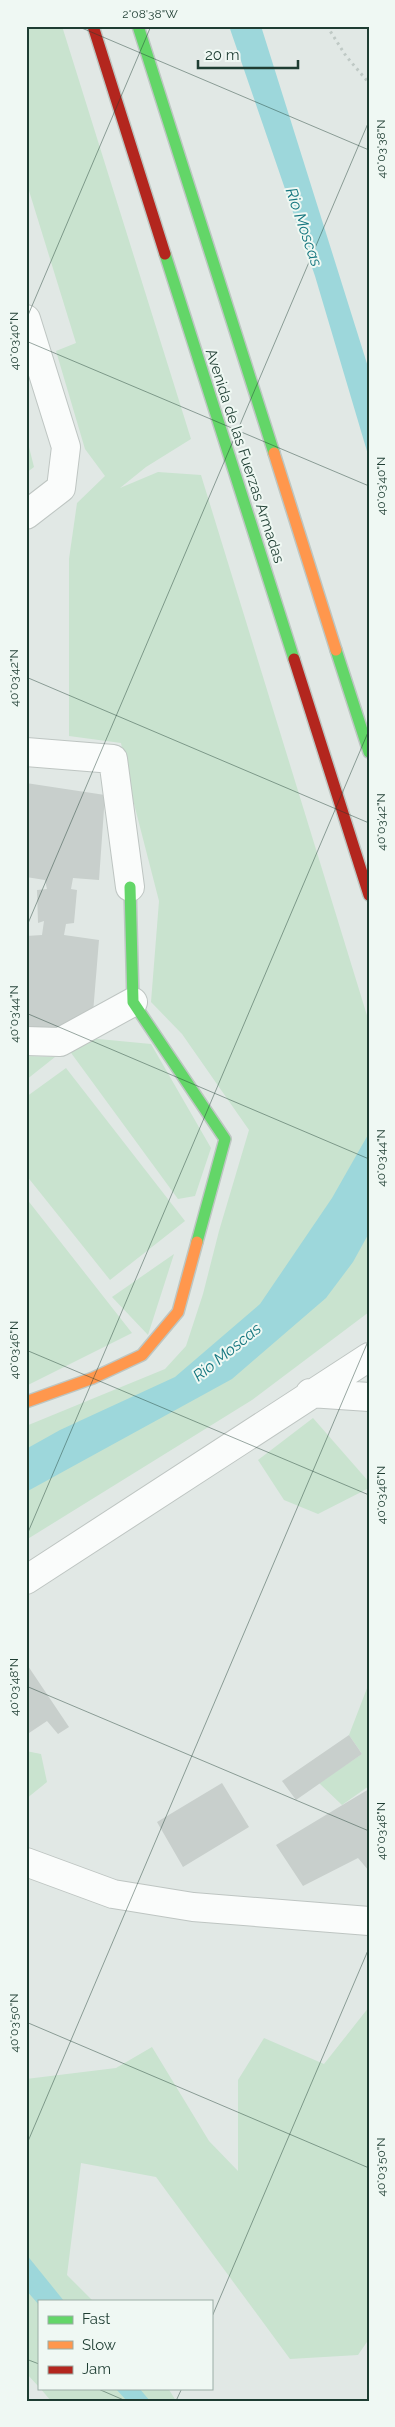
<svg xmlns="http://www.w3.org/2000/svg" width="395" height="2427" font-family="Raleway,sans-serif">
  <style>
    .green { fill: #c9e3cf }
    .water { fill: #9dd7db }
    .building { fill: #c8cfcc }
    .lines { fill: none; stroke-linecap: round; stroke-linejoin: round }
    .street-casing { stroke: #bec5c2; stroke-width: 30 }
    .fast-casing { stroke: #bdc6c2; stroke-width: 14 }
    .slow-casing { stroke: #bdc6c2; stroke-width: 14 }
    .jam-casing { stroke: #bdc6c2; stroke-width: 14 }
    .path { stroke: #bfc9c5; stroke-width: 3; stroke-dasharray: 2.5 4; stroke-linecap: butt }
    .street { stroke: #fafcfb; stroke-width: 28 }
    .fast { stroke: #63d668; stroke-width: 11 }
    .slow { stroke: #ff974d; stroke-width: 11 }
    .jam { stroke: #b3261e; stroke-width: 11 }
    .ticks { fill: none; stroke: #1e3d32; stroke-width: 1; stroke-opacity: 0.45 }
    .labels { text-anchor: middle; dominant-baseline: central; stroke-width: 4; stroke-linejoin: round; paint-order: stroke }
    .street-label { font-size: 15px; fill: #1e3d32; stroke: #eff8f3 }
    .water-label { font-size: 16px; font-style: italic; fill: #13757e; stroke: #eff8f3 }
    .neatline { fill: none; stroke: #1e3d32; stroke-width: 2 }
    .ticks-label { font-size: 12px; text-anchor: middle; fill: #1e3d32 }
  </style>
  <rect width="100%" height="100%" fill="#e1e8e5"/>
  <path class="green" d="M26 26H62L191 439 146 467 120 488 158 472 201 475 369 1022V1312L252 1400 26 1540V1426L165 1369 186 1346 203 1294 219 1231 249 1130 182 1034 151 1002 159 901 132 796 121 743 69 736V559L77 503 105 476 85 449 56 351 76 343 26 181Z
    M26 435 34 467 26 473Z
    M88 1038 151 1044 211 1148 195 1196 178 1199 66 1046Z
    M26 1056 55 1057 26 1080Z
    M66 1068 185 1221 110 1280 26 1175V1097Z
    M26 1198 132 1333 26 1386Z
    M174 1254 148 1335 112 1297Z
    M313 1418 369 1482V1488L318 1514 284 1500 258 1460Z
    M369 1683V1786L342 1805 319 1783 362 1754 349 1735Z
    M26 1751 41 1754 47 1782 26 1799Z
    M369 2007V2339L358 2355 290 2359 156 2177 81 2163 67 2275 93 2301H39V2387L26 2373V2079L116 2068 152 2047 209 2141 238 2171V2080L264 2038 324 2064Z
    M40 2388H168L176 2401H51Z"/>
  <path class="water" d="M229 26H261L369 370V458L315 276Z
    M369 1133V1233L353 1262 326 1298 232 1379 26 1492V1449L60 1430 175 1377 260 1304 332 1198Z
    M26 2254 64 2301H39V2305L26 2290Z
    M115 2388H139L150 2401H127Z"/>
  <path class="building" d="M26 783 105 795 99 880 73 878 71 889 77 890 74 923 66 924 64 935 99 940 93 1013 69 1030 26 1028V936L42 935 44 921 38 923 37 890 47 889 45 880 26 877Z
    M26 1663 69 1727 58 1734 47 1721 26 1735Z
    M349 1735 362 1754 296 1800 282 1781Z
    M222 1783 249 1827 183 1867 157 1822Z
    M369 1789V1871L358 1858 303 1886 276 1845Z"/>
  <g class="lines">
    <g class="street-casing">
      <path id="street" d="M26 319 66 447 61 488 26 515
        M26 752 113 759 130 887
        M26 1041 60 1042 133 1002
        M310 1393 369 1397
        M26 1580 369 1357
        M26 1862 113 1894 193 1907 369 1921"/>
    </g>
    <g class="fast-casing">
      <path id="fast" d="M138 26 274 453
        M165 254 294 659
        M336 650 369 752
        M130 887 133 1002 225 1139 197 1242"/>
    </g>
    <g class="slow-casing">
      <path id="slow" d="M274 453 336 650
        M26 1402 93 1378 142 1355 178 1312 197 1242"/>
    </g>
    <g class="jam-casing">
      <path id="jam" d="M93 26 165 254
        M294 659 369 895"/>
    </g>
    <path class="path" d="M327 26 346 56 369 83"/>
    <use href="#street" class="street"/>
    <use href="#fast" class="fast"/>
    <use href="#slow" class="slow"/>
    <use href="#jam" class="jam"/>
  </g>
  <path class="ticks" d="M77 26 369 150M26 320 151 26M26 341 369 486M26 677 369 823M26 928 369 121M26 1013 369 1159M26 1350 369 1495M26 1537 369 730M26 1686 369 1831M26 2022 369 2168M26 2146 369 1339M211 2319 369 1948M26 2359 39 2364M96 2388 126 2401M176 2401 182 2388"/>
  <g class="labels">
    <g class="street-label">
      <text transform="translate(245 456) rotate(72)">Avenida de las Fuerzas Armadas</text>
    </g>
    <g class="water-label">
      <text transform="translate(304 227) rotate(71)">Rio Moscas</text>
      <text transform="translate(227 1352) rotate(-39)">Rio Moscas</text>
    </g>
  </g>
  <rect width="395" height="2427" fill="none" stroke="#eff8f3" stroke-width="55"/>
  <rect x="38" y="2300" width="175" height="90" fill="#eff8f3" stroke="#9bada6"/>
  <rect x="48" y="2316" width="25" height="8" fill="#63d668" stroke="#9bada6"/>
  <text x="82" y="2324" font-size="15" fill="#1e3d32">Fast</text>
  <rect x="48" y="2341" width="25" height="8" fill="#ff974d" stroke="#9bada6"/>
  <text x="82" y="2350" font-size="15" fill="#1e3d32">Slow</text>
  <rect x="48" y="2366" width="25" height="8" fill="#b3261e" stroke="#9bada6"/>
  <text x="82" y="2374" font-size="15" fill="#1e3d32">Jam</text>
  <path d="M198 60v8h100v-8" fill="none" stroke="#1e3d32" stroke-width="2.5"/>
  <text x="205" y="60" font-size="15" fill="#1e3d32" stroke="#eff8f3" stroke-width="4" paint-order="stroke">20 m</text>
  <rect x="28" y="28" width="340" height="2372" class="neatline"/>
  <g class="ticks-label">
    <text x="150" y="18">2°08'38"W</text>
    <text transform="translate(381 149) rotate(-90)" y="4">40°03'38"N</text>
    <text transform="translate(14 341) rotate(-90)" y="4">40°03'40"N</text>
    <text transform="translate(381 486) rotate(-90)" y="4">40°03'40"N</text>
    <text transform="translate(14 678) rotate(-90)" y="4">40°03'42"N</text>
    <text transform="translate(381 822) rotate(-90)" y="4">40°03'42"N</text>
    <text transform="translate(14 1014) rotate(-90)" y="4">40°03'44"N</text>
    <text transform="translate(381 1158) rotate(-90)" y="4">40°03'44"N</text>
    <text transform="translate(14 1350) rotate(-90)" y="4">40°03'46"N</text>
    <text transform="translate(381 1495) rotate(-90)" y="4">40°03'46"N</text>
    <text transform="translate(14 1687) rotate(-90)" y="4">40°03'48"N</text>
    <text transform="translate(381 1831) rotate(-90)" y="4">40°03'48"N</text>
    <text transform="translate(14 2023) rotate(-90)" y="4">40°03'50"N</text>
    <text transform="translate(381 2167) rotate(-90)" y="4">40°03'50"N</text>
  </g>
</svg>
